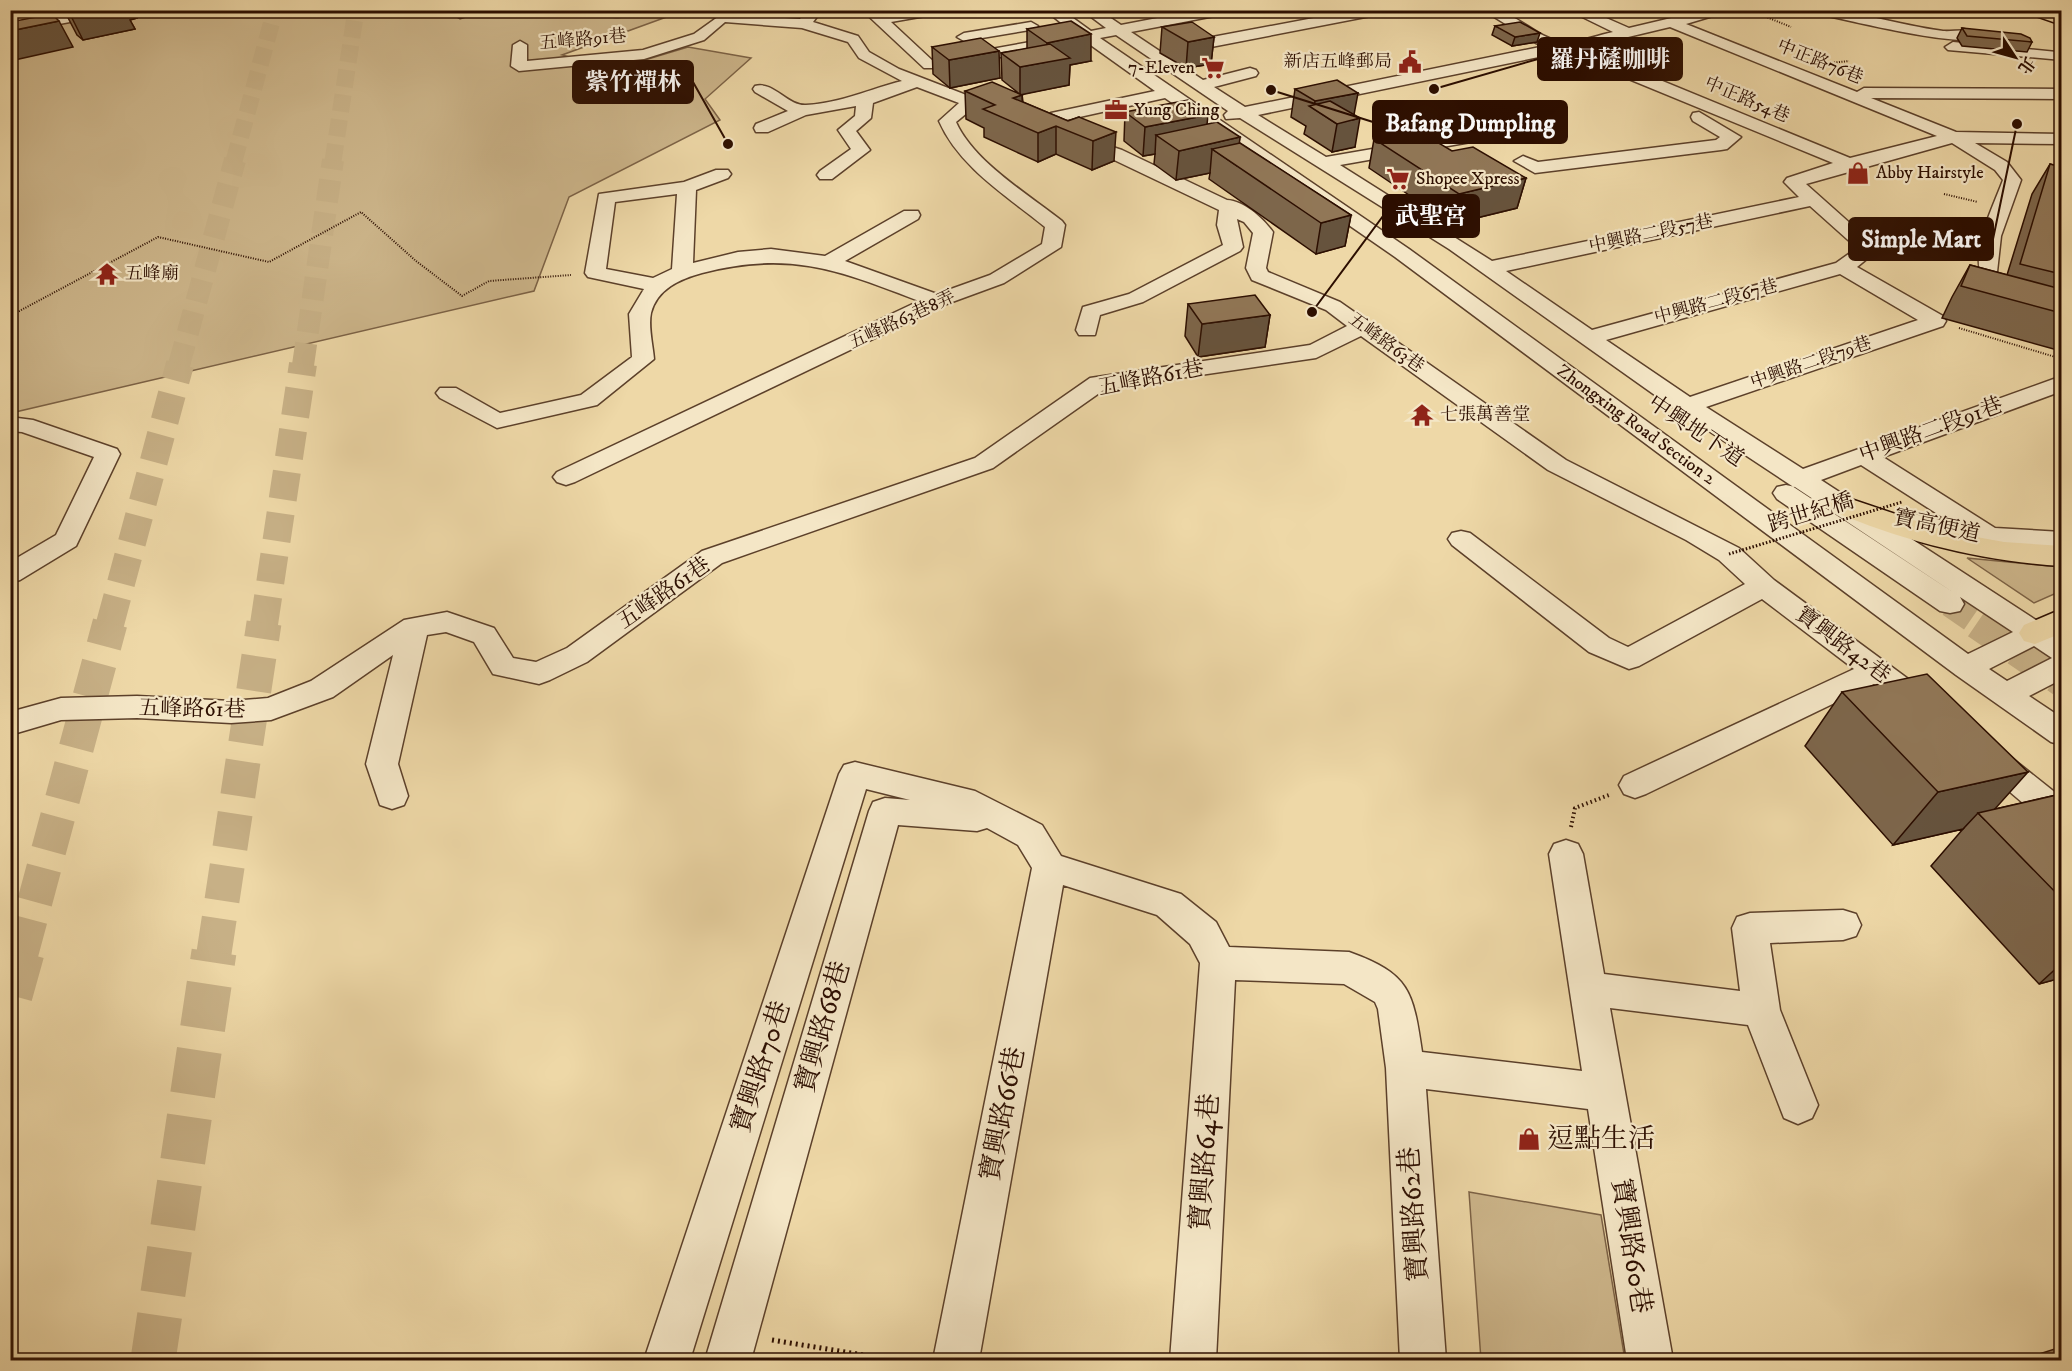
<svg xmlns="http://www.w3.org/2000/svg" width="2072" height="1371" font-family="'IM FELL DW Pica','Noto Serif TC',serif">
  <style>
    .green { fill: #cdb68b; stroke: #7c6246; stroke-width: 1.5 }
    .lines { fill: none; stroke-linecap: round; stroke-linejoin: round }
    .minor-tunnel-far1 { stroke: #c7b086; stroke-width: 26; stroke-dasharray: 26 13; stroke-linecap: butt }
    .minor-tunnel { stroke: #c7b086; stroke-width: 32; stroke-dasharray: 32 16; stroke-linecap: butt }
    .highway-tunnel-far4 { stroke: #c7b086; stroke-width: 17; stroke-dasharray: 17 8; stroke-linecap: butt }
    .highway-tunnel-far3 { stroke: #c7b086; stroke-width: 22; stroke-dasharray: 22 11; stroke-linecap: butt }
    .highway-tunnel-far2 { stroke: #c7b086; stroke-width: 28; stroke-dasharray: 28 14; stroke-linecap: butt }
    .highway-tunnel-far1 { stroke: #c7b086; stroke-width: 35; stroke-dasharray: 35 18; stroke-linecap: butt }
    .highway-tunnel { stroke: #c7b086; stroke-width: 45; stroke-dasharray: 45 22; stroke-linecap: butt }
    .minor-casing { stroke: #5c402a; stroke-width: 3 }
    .major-casing { stroke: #2c0e00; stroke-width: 3 }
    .highway-casing { stroke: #2c0e00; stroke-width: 3 }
    .path-far2 { stroke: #2c0e00; stroke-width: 2; stroke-dasharray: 1 1.5; stroke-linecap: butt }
    .path-far1 { stroke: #2c0e00; stroke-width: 4; stroke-dasharray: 1.5 3; stroke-linecap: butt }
    .path { stroke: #2c0e00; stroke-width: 5; stroke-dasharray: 2 4; stroke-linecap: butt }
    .minor { fill: #f4e6c6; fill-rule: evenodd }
    .major { fill: #eed8a7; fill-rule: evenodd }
    .highway { fill: #eed8a7; fill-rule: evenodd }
    .path-bridge { stroke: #2c0e00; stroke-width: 3; stroke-dasharray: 1.5 2; stroke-linecap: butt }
    .wall { fill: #7d664b; stroke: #2c0e00; stroke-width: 1.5 }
    .shaded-wall { fill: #66533d; stroke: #2c0e00; stroke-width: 1.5 }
    .building { fill: #917757; stroke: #2c0e00; stroke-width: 1.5 }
    .labels { text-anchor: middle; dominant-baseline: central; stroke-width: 4.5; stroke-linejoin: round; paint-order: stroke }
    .far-street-label { font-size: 18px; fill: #2c0e00; stroke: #f4e6c6 }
    .far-poi-label { font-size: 18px; fill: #2c0e00; stroke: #f4e6c6; text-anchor: start }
    .street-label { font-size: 22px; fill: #2c0e00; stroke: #f4e6c6 }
    .near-street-label { font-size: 27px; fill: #2c0e00; stroke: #f4e6c6 }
    .near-poi-label { font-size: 27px; fill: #2c0e00; stroke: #f4e6c6; text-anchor: start }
    .leader { fill: none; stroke: #2c0e00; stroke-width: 2 }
    .callout-dot { fill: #2c0e00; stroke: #f4e6c6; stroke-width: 2 }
    .callout { fill: #2c0e00; stroke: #2c0e00; stroke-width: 2 }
    .callout-label { font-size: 24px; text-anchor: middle; font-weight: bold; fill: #fff }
  </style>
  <rect width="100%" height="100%" fill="#eed8a7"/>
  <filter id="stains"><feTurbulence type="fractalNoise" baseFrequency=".00333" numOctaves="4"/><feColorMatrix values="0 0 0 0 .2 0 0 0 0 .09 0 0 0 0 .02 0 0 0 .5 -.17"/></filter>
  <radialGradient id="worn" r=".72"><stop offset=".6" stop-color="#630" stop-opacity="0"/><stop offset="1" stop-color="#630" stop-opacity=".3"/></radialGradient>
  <path class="green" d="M10 11H683L562 55 615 69 688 47 751 58 705 99 720 120 569 197 534 291 11 413Z
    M1967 558 2061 567V591L2034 603Z
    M1469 1192 1601 1215 1625 1360H1481Z"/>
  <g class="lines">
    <path class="minor-tunnel-far1" d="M1950 604 1979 624"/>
    <path class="minor-tunnel" d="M1977 623 2062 681"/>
    <path class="highway-tunnel-far4" d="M234 161 275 10
      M333 161 356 10"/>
    <path class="highway-tunnel-far3" d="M179 365 235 160
      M303 365 333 160"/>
    <path class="highway-tunnel-far2" d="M110 624 180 364
      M264 624 303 364"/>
    <path class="highway-tunnel-far1" d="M21 953 110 623
      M214 953 264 623"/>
    <path class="highway-tunnel" d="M10 995 22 952
      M153 1360 214 952"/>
    <g class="minor-casing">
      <path id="minor" d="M87 10 115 11 108 15 10 33V25Z
        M457 10H486L460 18 453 14Z
        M608 10H644C636 16 618 18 608 16Z
        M807 10H822L813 22 858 36 869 52 899 69 974 98 1011 106 1013 109 1011 112 1005 114 973 108 956 122C974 162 1028 194 1062 221L1065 225 1061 247 1004 283 944 305 575 482 566 485 557 482 553 477 557 472 919 301C838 270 790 250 702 273 680 279 657 289 651 313 648 326 653 346 654 359L597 405 497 428 440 398 436 393 440 388H456L500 413 581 395 632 357 629 314 644 289 588 277 585 273 599 194 684 182 716 170H728L731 174 728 178 696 190 693 263 738 252 771 249 825 256 904 211H918L920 215 918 219 845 261 937 294 990 275 1042 244 1045 227C1007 196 959 167 939 121L959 103 917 87 873 103 871 118 856 131 870 150 832 179H820L817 175 820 171 851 149 838 130 855 116 856 106 806 115 768 132H756L754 128 756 124 788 111 755 92 753 89 755 86C774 81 787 106 806 105 841 103 870 89 902 81L859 58 848 42 802 28 725 22 704 40 644 59 519 71 511 66 513 45 520 41 527 45V61L643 50 694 34 722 14 800 19ZM677 194 672 269 653 278 606 269 615 202Z
        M862 10H878L883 15 909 10H944L937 14 891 22 934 62 937 65 934 68H924Z
        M1045 10H1062L1091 31 1106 28 1082 10H1099L1121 25 1199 10H1232L1225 14 1131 32 1203 80 1250 68 1256 70 1258 73 1256 76 1214 87 1245 107 1545 46 1536 43 1483 10C1518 10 1530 35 1561 42 1576 44 1598 35 1613 32L1568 10H1588L1629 28 1705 10H1733L1686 24 1857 92 1864 88 2062 89V99L1871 98 1956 132 2062 134V144L1975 143 2007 162 2021 180 2001 236 1997 272 2006 292 2062 306V319L1991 300C1964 261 1988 220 2003 180L1995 170 1952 143 1806 184 1879 249 1857 267 1943 316 1946 321 1943 326 1706 407 1803 469 2062 376V391L1883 457 1995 528 2062 532V548L1963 541 1895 526 1891 520 1895 514 1904 512 1950 522 1861 465 1821 480 2062 637V679L2029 696 2062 718V745L2051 742 1956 675 1395 257 1165 98 1057 122 1051 121 1049 117 1051 113 1155 91 1085 41 958 65 950 60 958 55 1075 34ZM1670 27 1937 136 1850 158 1582 48ZM1116 35 1228 111 1224 115 1226 119 1240 118 1449 249 1659 398 2013 632 1968 654 1409 249 1100 38ZM1563 52 1833 163 1787 178 1784 182 1799 197 1492 261 1340 165 1465 143 1471 142 1474 138 1471 134 1465 133 1326 157 1258 115ZM1810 206 1857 248 1836 263 1592 330 1506 271ZM1840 274 1918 320 1690 397 1606 340ZM2034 646 2052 658 2007 681 1989 669Z
        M1356 10H1388L1381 14 1175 54 1167 49 1175 44Z
        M1812 10C1857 10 1898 25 1943 31 1954 32 1975 27 1983 36 1970 51 1844 19 1819 14Z
        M1031 22 1038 26 1036 29 964 41 957 37 964 33Z
        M1953 42 2057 52 2062 54V60L1948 50 1945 47Z
        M1699 112 1741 137 1727 149 1721 150 1535 173 1514 161 1523 156 1538 162 1716 140 1720 137 1693 121 1691 117 1693 113Z
        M1076 135 1122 150 1227 200C1244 201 1263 218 1273 232L1266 268 1268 272 1340 302 1566 460 1739 548 1774 580 1934 698 1938 706 1934 714C1911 721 1892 698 1874 684L1646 794 1635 798 1624 794 1619 785 1624 776 1854 669 1762 599 1639 666 1629 669 1589 652 1452 545 1448 539 1452 533 1461 531 1470 533 1609 638 1628 647 1745 584 1719 560 1686 540 1548 470 1361 336 1316 358 1105 389 993 468 722 563 587 662 550 680 539 684 493 674 474 642 446 632 427 635 398 764 408 796 404 805 392 809 380 805 366 764 393 655 333 697 271 720 231 723 137 718 61 720 10 735V712L61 698 137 696 231 701 268 698 311 681 404 620 447 612 494 628 513 658 536 662 567 648 702 551 975 458 1090 378 1310 345 1347 326 1326 310 1252 280 1246 268 1253 233 1244 222 1237 219 1243 247 1240 251 1143 302 1100 315 1095 335H1079L1076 330 1083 307 1129 294 1223 245 1217 225 1219 210 1110 158 1070 144 1067 140Z
        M10 417 33 420 117 449 120 454 76 546 20 580 10 583V562L56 535 94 457 22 432 10 431Z
        M1786 485 1795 487 1960 597 1964 604 1960 611 1950 613 1940 611 1777 499 1773 493 1777 487Z
        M1987 743 1998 747 2062 798V830L2050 826 1976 763 1971 755 1976 747Z
        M855 762 975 791 1042 825 1061 856 1181 894 1216 922 1229 947 1349 952C1410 974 1413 991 1422 1052L1582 1071 1549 854 1554 844 1566 840 1578 844 1583 854 1604 974 1740 991 1732 928 1737 917 1750 913 1843 910 1856 914 1861 925 1856 936 1843 940 1770 943 1780 1010 1818 1105 1812 1118 1798 1124 1784 1118 1748 1025 1610 1008 1673 1360H1627L1588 1109 1426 1089 1446 1360H1400L1386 1068 1378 1009 1375 1002 1344 984 1235 980 1216 1360H1170L1200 963 1190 944 1157 915 1063 885 979 1360H933L1032 868 1018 845 987 828 977 831 898 825 751 1360H705L869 811 873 802 885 798 910 800 866 789 690 1360H644L839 774 844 765Z"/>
    </g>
    <g class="major-casing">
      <path id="major" d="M2018 10H2045L2062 15V25Z"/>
    </g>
    <g class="highway-casing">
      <path id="highway" d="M1842 496 1949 532 2004 542 2062 546V566C1981 561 1906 542 1832 511L1828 505 1832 499Z
        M2062 609V633L2035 644 2024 641 2019 633 2024 625Z"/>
    </g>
    <path class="path-far2" d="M1749 10 1791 27
      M1829 63 1849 61
      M1944 194 1978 202
      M10 316 158 237 269 262 361 212 416 261 462 296 489 281 571 275
      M1959 328 2062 359"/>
    <path class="path-far1" d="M1571 827 1575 808 1609 795"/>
    <path class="path" d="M772 1340 894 1360"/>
    <use href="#minor" class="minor"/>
    <use href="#major" class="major"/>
    <use href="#highway" class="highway"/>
    <path class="path-bridge" d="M1729 554 1902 502"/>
  </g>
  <path class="wall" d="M64 10H133L137 18 130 20 135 29 83 40 77 35Z
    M145 10H175L166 14 146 12Z
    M1604 10H1627L1613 14Z
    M1495 26 1537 42 1512 46 1492 35Z
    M1162 27 1214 37 1211 64 1186 68 1160 53Z
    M1962 28 2032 42 2027 52 1962 46 1957 38Z
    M1027 29 1091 61 1070 65 1069 85 1022 94 1023 102 1068 121 1079 117 1114 161 1092 170 1056 154 1038 162 984 137V128L966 119 965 91 1017 92 1002 80 1001 53 1027 49Z
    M932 47 1000 78 950 88 933 74Z
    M1295 89 1354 115 1355 147 1332 152 1304 134 1306 126 1291 117Z
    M1125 112 1207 124 1240 137 1239 143 1351 215 1345 246 1316 254 1209 179 1210 173 1176 180 1154 164 1155 154 1143 156 1124 141Z
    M1374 139H1410L1452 151 1526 178 1517 208 1452 224 1369 168Z
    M2050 164 2061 167V278L2055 288 2061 289V351L1942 318 1952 297 1970 265 2007 275 2032 194Z
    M1188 304 1270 315 1265 347 1198 357 1185 336Z
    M1842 692 1995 809 2061 794V978L2039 984 1931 866 1963 829 1893 845 1805 746Z"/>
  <path class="shaded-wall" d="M87 10H133L137 18 130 20 135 29 83 40 70 14Z
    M164 10H175L166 14Z
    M1615 10H1627L1613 14Z
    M59 21 73 47 10 61V31Z
    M1540 33 1537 42 1512 46 1515 37Z
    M1091 34V61L1070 65 1069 85 1020 95V67L1047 62V43Z
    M1214 37 1211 64 1186 68 1188 42Z
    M999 51 1000 78 950 88 949 60Z
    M1358 93 1353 120 1360 118 1355 147 1332 152 1337 124 1314 109 1315 101Z
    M1022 95 1023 123 1013 98Z
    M1208 115 1205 144 1156 135 1155 154 1143 156 1145 127Z
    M1056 126V154L1038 162V133Z
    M1116 132 1114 161 1092 170 1093 141Z
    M1240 137 1237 166 1212 149 1210 173 1176 180 1179 151Z
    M1526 178 1517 208 1452 224 1459 194Z
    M1351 215 1345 246 1316 254 1321 223Z
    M1270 315 1265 347 1198 357 1202 324Z
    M2028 772 1985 820 1978 813 1963 829 1893 845 1938 792Z
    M2061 964V978L2039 984Z"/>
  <path class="building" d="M65 10H87L70 14Z
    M52 14 59 21 10 31V22Z
    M1071 21 1091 34 1047 43 1027 29Z
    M1192 22 1214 37 1188 42 1162 27Z
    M1520 22 1540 33 1515 37 1495 26Z
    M1962 28 2021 34 2030 38 2032 42 1967 36Z
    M981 38 999 51 949 60 932 47Z
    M1050 44 1070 58 1020 67 1001 53Z
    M1337 80 1358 93 1315 101 1295 89Z
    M992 82 1022 95 1013 98 1068 121 1079 117 1116 132 1093 141 1056 126 1038 133 983 109 995 105 965 91Z
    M1188 100 1208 115 1145 127 1125 112Z
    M1330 101 1360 118 1337 124 1309 106Z
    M1217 122 1240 137 1179 151 1156 135Z
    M1401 134 1410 139 1427 136 1452 151 1473 147 1526 178 1459 194 1374 139Z
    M1240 143 1351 215 1321 223 1212 149Z
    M2050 164 2061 167V274L2020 264Z
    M1970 265 2061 289V313L1961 286Z
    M1255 295 1270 315 1202 324 1188 304Z
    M1927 674 2028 772 1938 792 1842 692Z
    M2061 794V898L1978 813Z
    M2061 1347V1360H2020Z"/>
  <defs>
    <g id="civic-bare" transform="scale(1.8)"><path d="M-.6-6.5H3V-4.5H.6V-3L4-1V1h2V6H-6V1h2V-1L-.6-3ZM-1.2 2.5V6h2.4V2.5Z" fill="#8f2418" stroke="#f4e6c6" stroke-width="2.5" paint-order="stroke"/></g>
    <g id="supermarket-bare" transform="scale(1.8)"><path d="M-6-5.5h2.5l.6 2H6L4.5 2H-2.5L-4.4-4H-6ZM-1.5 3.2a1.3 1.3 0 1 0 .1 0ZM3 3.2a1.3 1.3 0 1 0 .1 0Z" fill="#8f2418" stroke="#f4e6c6" stroke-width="2.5" paint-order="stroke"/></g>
    <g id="office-bare" transform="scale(1.8)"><path d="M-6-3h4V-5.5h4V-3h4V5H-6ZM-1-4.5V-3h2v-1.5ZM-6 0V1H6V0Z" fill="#8f2418" stroke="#f4e6c6" stroke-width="2.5" paint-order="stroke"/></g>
    <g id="shop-bare" transform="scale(1.8)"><path d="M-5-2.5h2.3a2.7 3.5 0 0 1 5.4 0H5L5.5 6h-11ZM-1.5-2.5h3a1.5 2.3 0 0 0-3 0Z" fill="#8f2418" stroke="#f4e6c6" stroke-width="2.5" paint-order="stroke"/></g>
    <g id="temple-bare" transform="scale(1.8)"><path d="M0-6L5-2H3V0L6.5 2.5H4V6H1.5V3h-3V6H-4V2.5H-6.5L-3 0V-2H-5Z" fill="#8f2418" stroke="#f4e6c6" stroke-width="2.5" paint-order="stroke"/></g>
  </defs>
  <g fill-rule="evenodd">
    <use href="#civic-bare" x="1410" y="62"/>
    <use href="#supermarket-bare" x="1213" y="68"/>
    <use href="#office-bare" x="1116" y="110"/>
    <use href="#shop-bare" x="1858" y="173"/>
    <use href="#supermarket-bare" x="1398" y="179"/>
    <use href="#temple-bare" x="107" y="274"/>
    <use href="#temple-bare" x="1422" y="415"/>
    <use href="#shop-bare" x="1529" y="1139"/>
  </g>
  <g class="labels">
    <g class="far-street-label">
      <text transform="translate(583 40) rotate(-5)">五峰路91巷</text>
      <text transform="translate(1820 62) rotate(22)">中正路76巷</text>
      <text transform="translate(1747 100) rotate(23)">中正路54巷</text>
      <text transform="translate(1651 234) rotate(-12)">中興路二段57巷</text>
      <text transform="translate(1716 302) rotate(-15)">中興路二段67巷</text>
      <text transform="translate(902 320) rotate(-25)">五峰路63巷8弄</text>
      <text transform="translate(1386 343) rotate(36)">五峰路63巷</text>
      <text transform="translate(1811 363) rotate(-19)">中興路二段79巷</text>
      <text transform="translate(1636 425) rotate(36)">Zhongxing Road Section 2</text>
    </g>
    <g class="far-poi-label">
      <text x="1392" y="62" text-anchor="end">新店五峰郵局</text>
      <text x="1195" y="68" text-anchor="end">7-Eleven</text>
      <text x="1134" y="110">Yung Ching</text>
      <text x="1876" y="173">Abby Hairstyle</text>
      <text x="1416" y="179">Shopee Xpress</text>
      <text x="125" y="274">五峰廟</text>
      <text x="1440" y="415">七張萬善堂</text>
    </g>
    <g class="street-label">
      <text transform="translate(1151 378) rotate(-11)">五峰路61巷</text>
      <text transform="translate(1931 430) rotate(-20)">中興路二段91巷</text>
      <text transform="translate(1696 431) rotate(34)">中興地下道</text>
      <text transform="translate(1811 513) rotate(-17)">跨世紀橋</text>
      <text transform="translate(1937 526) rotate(12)">寶高便道</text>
      <text transform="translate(664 593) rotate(-35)">五峰路61巷</text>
      <text transform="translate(1843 645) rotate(37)">寶興路42巷</text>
      <text transform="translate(192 709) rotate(1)">五峰路61巷</text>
    </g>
    <g class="near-street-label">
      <text transform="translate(823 1027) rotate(-74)">寶興路68巷</text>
      <text transform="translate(761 1067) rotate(-72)">寶興路70巷</text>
      <text transform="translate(1003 1114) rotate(-79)">寶興路66巷</text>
      <text transform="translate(1205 1162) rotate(-86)">寶興路64巷</text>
      <text transform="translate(1414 1214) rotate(-94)">寶興路62巷</text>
      <text transform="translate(1631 1246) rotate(81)">寶興路60巷</text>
    </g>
    <g class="near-poi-label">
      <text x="1547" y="1139">逗點生活</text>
    </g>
  </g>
  <path class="leader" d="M1434 89L1538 59M728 144L693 82M1271 90L1373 122M1312 312L1383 216M2017 124L1993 239"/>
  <g class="callout-dot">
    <circle cx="1434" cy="89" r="6"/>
    <circle cx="728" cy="144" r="6"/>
    <circle cx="1271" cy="90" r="6"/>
    <circle cx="1312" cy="312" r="6"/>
    <circle cx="2017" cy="124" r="6"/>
  </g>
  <g class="callout">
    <rect x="1538" y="38" width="144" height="42" rx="6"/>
    <rect x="573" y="61" width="120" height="42" rx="6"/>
    <rect x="1373" y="101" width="194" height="42" rx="6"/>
    <rect x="1383" y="195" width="96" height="42" rx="6"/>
    <rect x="1849" y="218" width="144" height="42" rx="6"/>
  </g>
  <g class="callout-label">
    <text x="1610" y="67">羅丹薩咖啡</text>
    <text x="633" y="90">紫竹禪林</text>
    <text x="1470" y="131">Bafang Dumpling</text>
    <text x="1431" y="224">武聖宮</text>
    <text x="1921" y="247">Simple Mart</text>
  </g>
  <rect width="2072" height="1371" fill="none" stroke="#eed8a7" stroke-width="36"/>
  <rect x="12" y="12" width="2048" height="1347" fill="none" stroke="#2c0e00" stroke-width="3"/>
  <rect x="18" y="18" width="2036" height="1335" fill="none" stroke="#2c0e00" stroke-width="1.5"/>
  <g transform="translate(2015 57) rotate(126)" stroke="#f4e6c6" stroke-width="4.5" paint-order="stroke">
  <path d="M0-4.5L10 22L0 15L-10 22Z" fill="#2c0e00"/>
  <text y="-9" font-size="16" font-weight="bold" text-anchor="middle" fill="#2c0e00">北</text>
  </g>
  <rect width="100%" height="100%" filter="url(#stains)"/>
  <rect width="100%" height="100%" fill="url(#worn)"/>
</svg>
